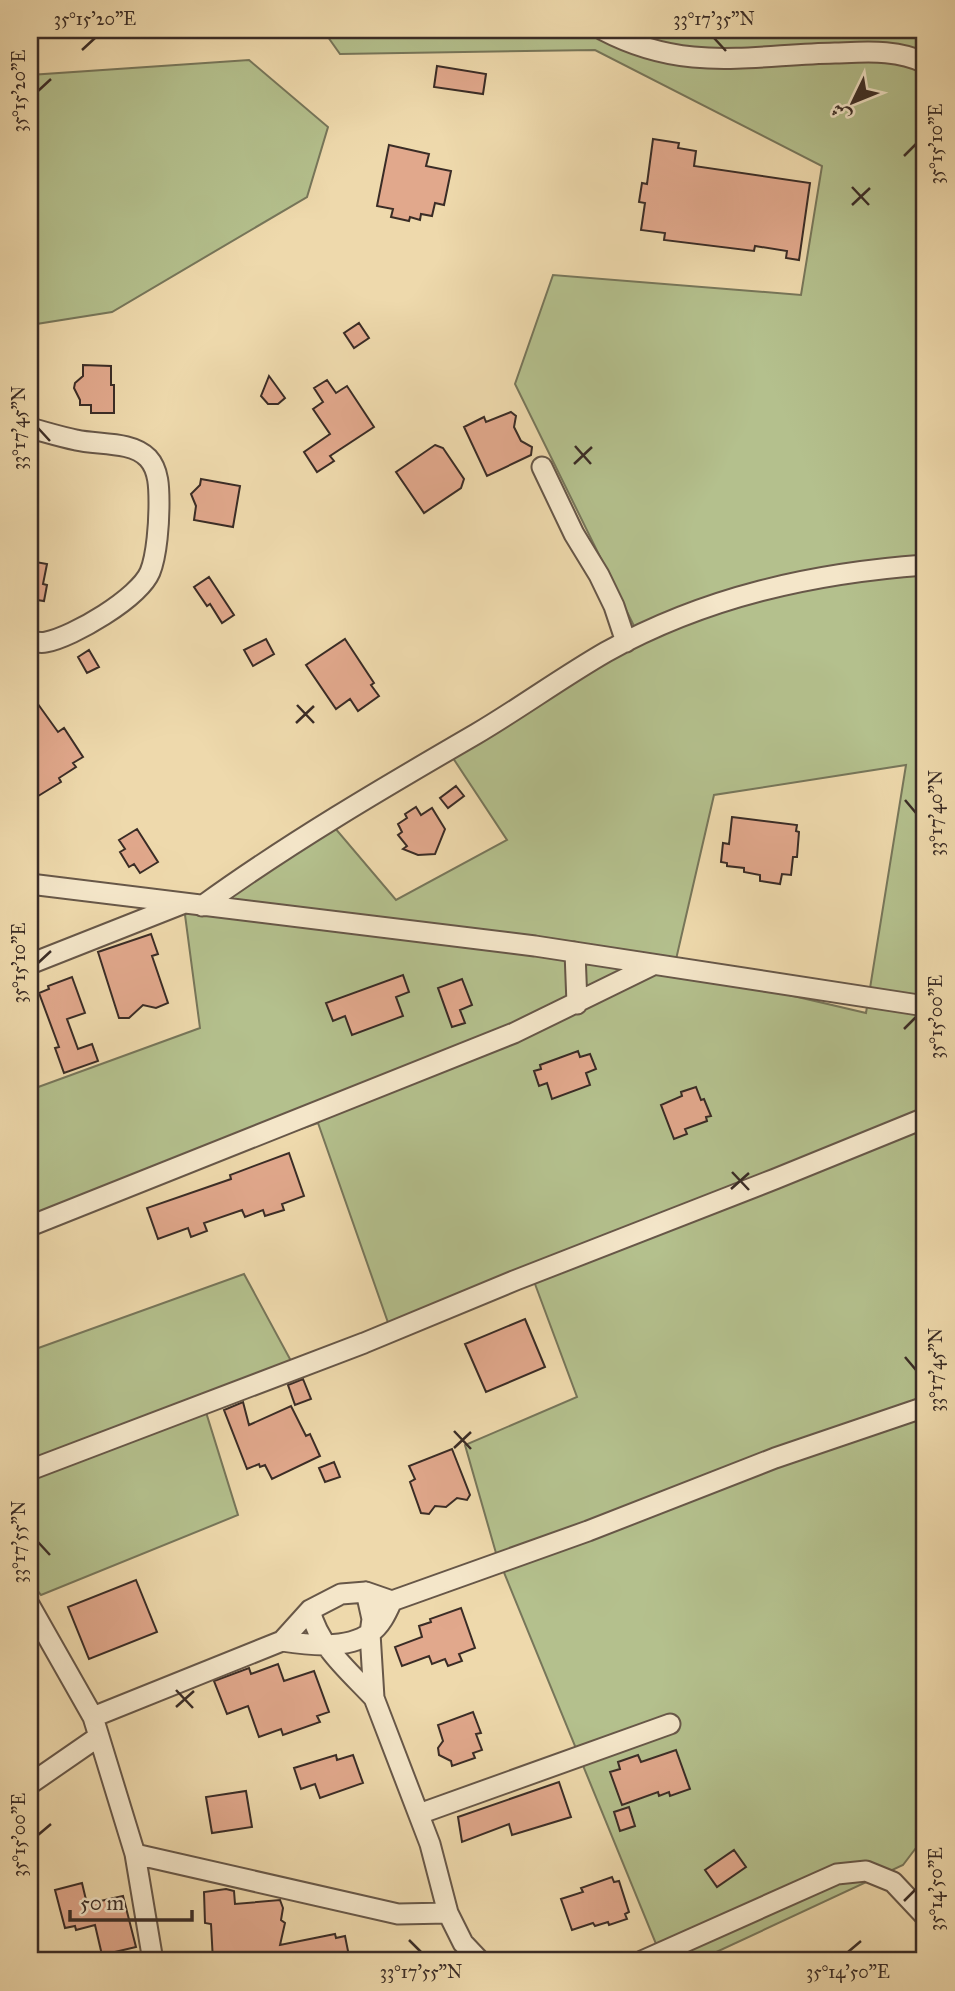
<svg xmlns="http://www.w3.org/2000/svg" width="955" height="1991" font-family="'IM FELL Great Primer',Amiri,serif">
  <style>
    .green { fill: #b4c08d; stroke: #77765a; stroke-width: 2; fill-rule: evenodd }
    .building { fill: #e1a88c; stroke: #3a2c26; stroke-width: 2 }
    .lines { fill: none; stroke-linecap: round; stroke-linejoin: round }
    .minor-casing { stroke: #675748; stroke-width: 23 }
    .minor { stroke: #f4e6c9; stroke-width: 19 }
    .ticks { fill: none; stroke: #3a2c26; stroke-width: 2.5 }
    .neatline { fill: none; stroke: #3a2c26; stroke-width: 2.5 }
    .ticks-label { font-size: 18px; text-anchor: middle; fill: #3a2c26 }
  </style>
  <rect width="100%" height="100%" fill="#eed9ac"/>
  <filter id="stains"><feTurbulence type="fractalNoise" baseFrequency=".00286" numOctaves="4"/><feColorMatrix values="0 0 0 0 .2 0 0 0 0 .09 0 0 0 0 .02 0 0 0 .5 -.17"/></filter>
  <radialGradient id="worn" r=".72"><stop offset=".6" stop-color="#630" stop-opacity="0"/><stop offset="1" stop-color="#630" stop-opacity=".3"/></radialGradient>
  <path class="green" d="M323 30H925V1836L903 1865 697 1961H663L496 1553 465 1445 577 1397 532 1276 392 1334 318 1123 30 1222V1090L200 1028 185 915 335 828 396 900 507 840 449 752 639 636 515 384 553 275 801 295 822 166 595 50 340 54ZM906 765 866 1013 674 968 714 795Z
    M249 60 328 127 307 197 112 312 30 325V75Z
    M244 1274 297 1372 205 1409 238 1515 41 1595 30 1582V1351Z"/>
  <path class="building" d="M437 66 486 74 483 94 434 87Z
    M653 139 679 143 678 148 696 151 694 166 810 183 799 260 786 258 787 251 755 246 754 251 664 240 665 233 641 230 645 203 639 202 642 183 647 184Z
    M389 145 429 154 426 166 451 171 444 205 435 203 432 216 421 214 420 220 410 217 409 221 391 217 393 209 377 206Z
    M359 323 369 338 354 348 344 333Z
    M83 365 111 366V385H114V413H91V405H80V400L74 388 75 383 83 376Z
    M269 376 285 398 278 404H268L261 396Z
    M327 380 336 393 347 386 374 427 330 456 334 461 317 472 304 452 330 434 313 409 323 402 314 388Z
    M511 412 516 416 514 427 521 441 532 447 531 455 487 476 464 427 484 417 486 422Z
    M435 445 443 448 464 479 461 488 424 513 396 472Z
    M201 479 240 486 233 527 194 520 196 506 191 494 200 485Z
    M30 561 47 564 43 584 47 585 44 601 30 599Z
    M209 577 234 615 222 623 210 604 207 606 194 587Z
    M266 639 274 654 253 666 244 650Z
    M345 639 374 683 371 685 379 696 358 711 350 699 336 709 306 665Z
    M89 650 99 667 87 673 78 657Z
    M30 693 58 732 64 728 83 757 73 763 76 767 59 778 61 782 30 801Z
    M456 786 464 796 448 808 440 798Z
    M416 807 421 815 432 808 445 829 435 854 418 855 403 849 407 846 398 835 402 832 398 824 407 818 405 814Z
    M732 817 797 825 796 831 799 832 797 857H793L791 875 782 874 780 884 760 881V875L744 872V868L727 866V863L721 862 723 843 729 844Z
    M137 829 158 862 140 873 134 864 129 867 120 852 125 849 119 840Z
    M151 934 158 954 152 956 168 1003 156 1008 143 1005 129 1018H119L98 952Z
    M403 975 409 992 396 997 403 1016 352 1035 345 1016 333 1021 326 1003Z
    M72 977 85 1013 67 1019 78 1049 92 1044 98 1061 64 1073 55 1048 59 1047 39 993 49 989 48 986Z
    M462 979 472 1005 460 1010 465 1023 452 1027 438 988Z
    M578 1051 580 1057 590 1054 596 1069 586 1073 590 1085 552 1099 547 1083 539 1086 534 1071 541 1069 540 1065Z
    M696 1087 701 1100 704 1099 711 1116 706 1117 707 1121 685 1129 687 1134 674 1139 661 1105 682 1096 681 1092Z
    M289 1153 304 1196 282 1204 284 1210 265 1216 263 1210 245 1217 242 1210 204 1223 207 1231 191 1237 188 1228 158 1239 147 1208 231 1179 230 1175Z
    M525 1319 545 1367 486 1392 465 1344Z
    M303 1379 311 1399 295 1405 288 1385Z
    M243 1402 249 1425 291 1406 306 1436 310 1434 320 1456 272 1479 265 1465 260 1467 259 1464 247 1469 224 1410Z
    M452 1449 470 1495 467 1500 457 1498 446 1507 435 1506 429 1514 421 1513 410 1482 415 1479 409 1466Z
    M334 1462 340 1477 325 1482 319 1468Z
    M136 1580 157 1632 89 1659 68 1607Z
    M461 1608 475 1648 459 1654 462 1661 448 1666 445 1659 432 1664 429 1656 402 1666 395 1647 422 1637 419 1626 431 1622 430 1619Z
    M278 1664 284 1681 314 1671 329 1712 317 1716 320 1722 283 1735 281 1729 259 1737 248 1706 227 1714 214 1681 249 1668 251 1674Z
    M473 1712 481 1733 476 1734 482 1750 473 1753 475 1758 452 1766 451 1761 439 1755 438 1748 443 1741 438 1725Z
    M676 1750 690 1789 670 1796 669 1792 659 1796 658 1792 622 1805 610 1772 620 1769 618 1762 638 1755 641 1762Z
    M336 1755 337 1760 353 1755 363 1783 320 1798 315 1784 301 1789 294 1768Z
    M559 1782 571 1817 512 1835 509 1824 462 1842 458 1817Z
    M246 1791 252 1827 212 1833 206 1797Z
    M629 1807 635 1826 620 1831 614 1812Z
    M734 1850 746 1867 717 1887 705 1870Z
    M612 1877 614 1882 619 1881 629 1912 625 1914 627 1919 609 1925 608 1922 595 1926 593 1923 572 1930 561 1899 583 1892 581 1888Z
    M82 1883 87 1904 123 1896 136 1947 102 1955 95 1925 76 1930 75 1926 65 1928 55 1890Z
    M226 1889 234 1891 235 1904 280 1900 283 1908 281 1920 285 1923 280 1945 335 1934 336 1938 345 1936 350 1961H213L211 1924 205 1923 204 1892Z"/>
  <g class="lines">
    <g class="minor-casing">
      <path id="minor" d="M603 30C685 73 749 55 835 53 866 52 897 49 925 63
        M30 428C45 432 61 437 76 440 98 445 132 441 148 458 159 470 159 488 159 503 159 522 157 555 150 572 139 598 73 637 46 642 41 643 35 642 30 641
        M542 467 574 534 599 575 614 606 626 642
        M30 884 535 946 925 1006
        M202 906C289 843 383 788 476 734 520 708 561 678 606 652 705 597 813 573 925 565
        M575 952 577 1004
        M30 964 182 904
        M30 1226 514 1033 653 965
        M30 1470 364 1343 516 1280 775 1179 925 1118
        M366 1592 372 1619 370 1633 374 1698 430 1844 448 1913 463 1943 480 1961
        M30 1606 93 1717 135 1854 153 1961
        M310 1610C319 1647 349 1671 374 1698
        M282 1641C308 1645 347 1650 370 1633 381 1626 387 1612 392 1601
        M93 1717 282 1641 310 1610 341 1594 366 1592 392 1601 588 1531 775 1458 925 1407
        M30 1784 98 1737
        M419 1814 670 1724
        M135 1854 398 1914 448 1913
        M642 1961 837 1874 866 1871 893 1882 925 1916"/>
    </g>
    <use href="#minor" class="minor"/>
  </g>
  <path class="ticks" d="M714 38 726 51M82 50 95 38M38 91 51 79M904 156 916 144M852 187 869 205M852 205 870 188M38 428 50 441M575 446 591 464M574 464 592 447M297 705 314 723M296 723 314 706M905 800 916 813M38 963 51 951M904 1029 916 1017M732 1172 749 1190M731 1189 749 1173M905 1357 916 1370M454 1431 471 1449M454 1448 471 1432M38 1542 50 1555M176 1690 193 1708M176 1707 194 1691M38 1835 51 1824M904 1901 916 1889M409 1940 421 1952M848 1952 861 1941"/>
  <rect width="955" height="1991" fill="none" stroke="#eed9ac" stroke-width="77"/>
  <g transform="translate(853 102) rotate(227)" stroke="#f4e6c9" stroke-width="5" paint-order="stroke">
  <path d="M0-5L12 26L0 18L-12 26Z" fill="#3a2c26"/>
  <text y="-10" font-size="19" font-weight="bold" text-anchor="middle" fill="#3a2c26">ش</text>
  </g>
  <path d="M70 1910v10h122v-10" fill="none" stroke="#3a2c26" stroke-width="3.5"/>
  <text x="80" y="1910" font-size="21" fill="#3a2c26" stroke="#f4e6c9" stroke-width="5" paint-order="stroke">50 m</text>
  <rect x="38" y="38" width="878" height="1914" class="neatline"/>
  <g class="ticks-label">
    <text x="95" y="25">35°15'20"E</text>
    <text x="714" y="25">33°17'35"N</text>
    <text transform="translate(19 91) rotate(-90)" y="6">35°15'20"E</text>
    <text transform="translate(936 144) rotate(-90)" y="6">35°15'10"E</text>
    <text transform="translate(19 428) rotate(-90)" y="6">33°17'45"N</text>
    <text transform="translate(936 813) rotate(-90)" y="6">33°17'40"N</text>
    <text transform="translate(19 963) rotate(-90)" y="6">35°15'10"E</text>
    <text transform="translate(936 1017) rotate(-90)" y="6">35°15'00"E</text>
    <text transform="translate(936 1370) rotate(-90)" y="6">33°17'45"N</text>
    <text transform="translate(19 1542) rotate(-90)" y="6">33°17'55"N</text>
    <text transform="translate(19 1835) rotate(-90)" y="6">35°15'00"E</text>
    <text transform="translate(936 1889) rotate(-90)" y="6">35°14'50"E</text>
    <text x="421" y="1978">33°17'55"N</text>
    <text x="848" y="1978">35°14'50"E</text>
  </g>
  <rect width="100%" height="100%" filter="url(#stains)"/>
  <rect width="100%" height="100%" fill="url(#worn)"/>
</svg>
